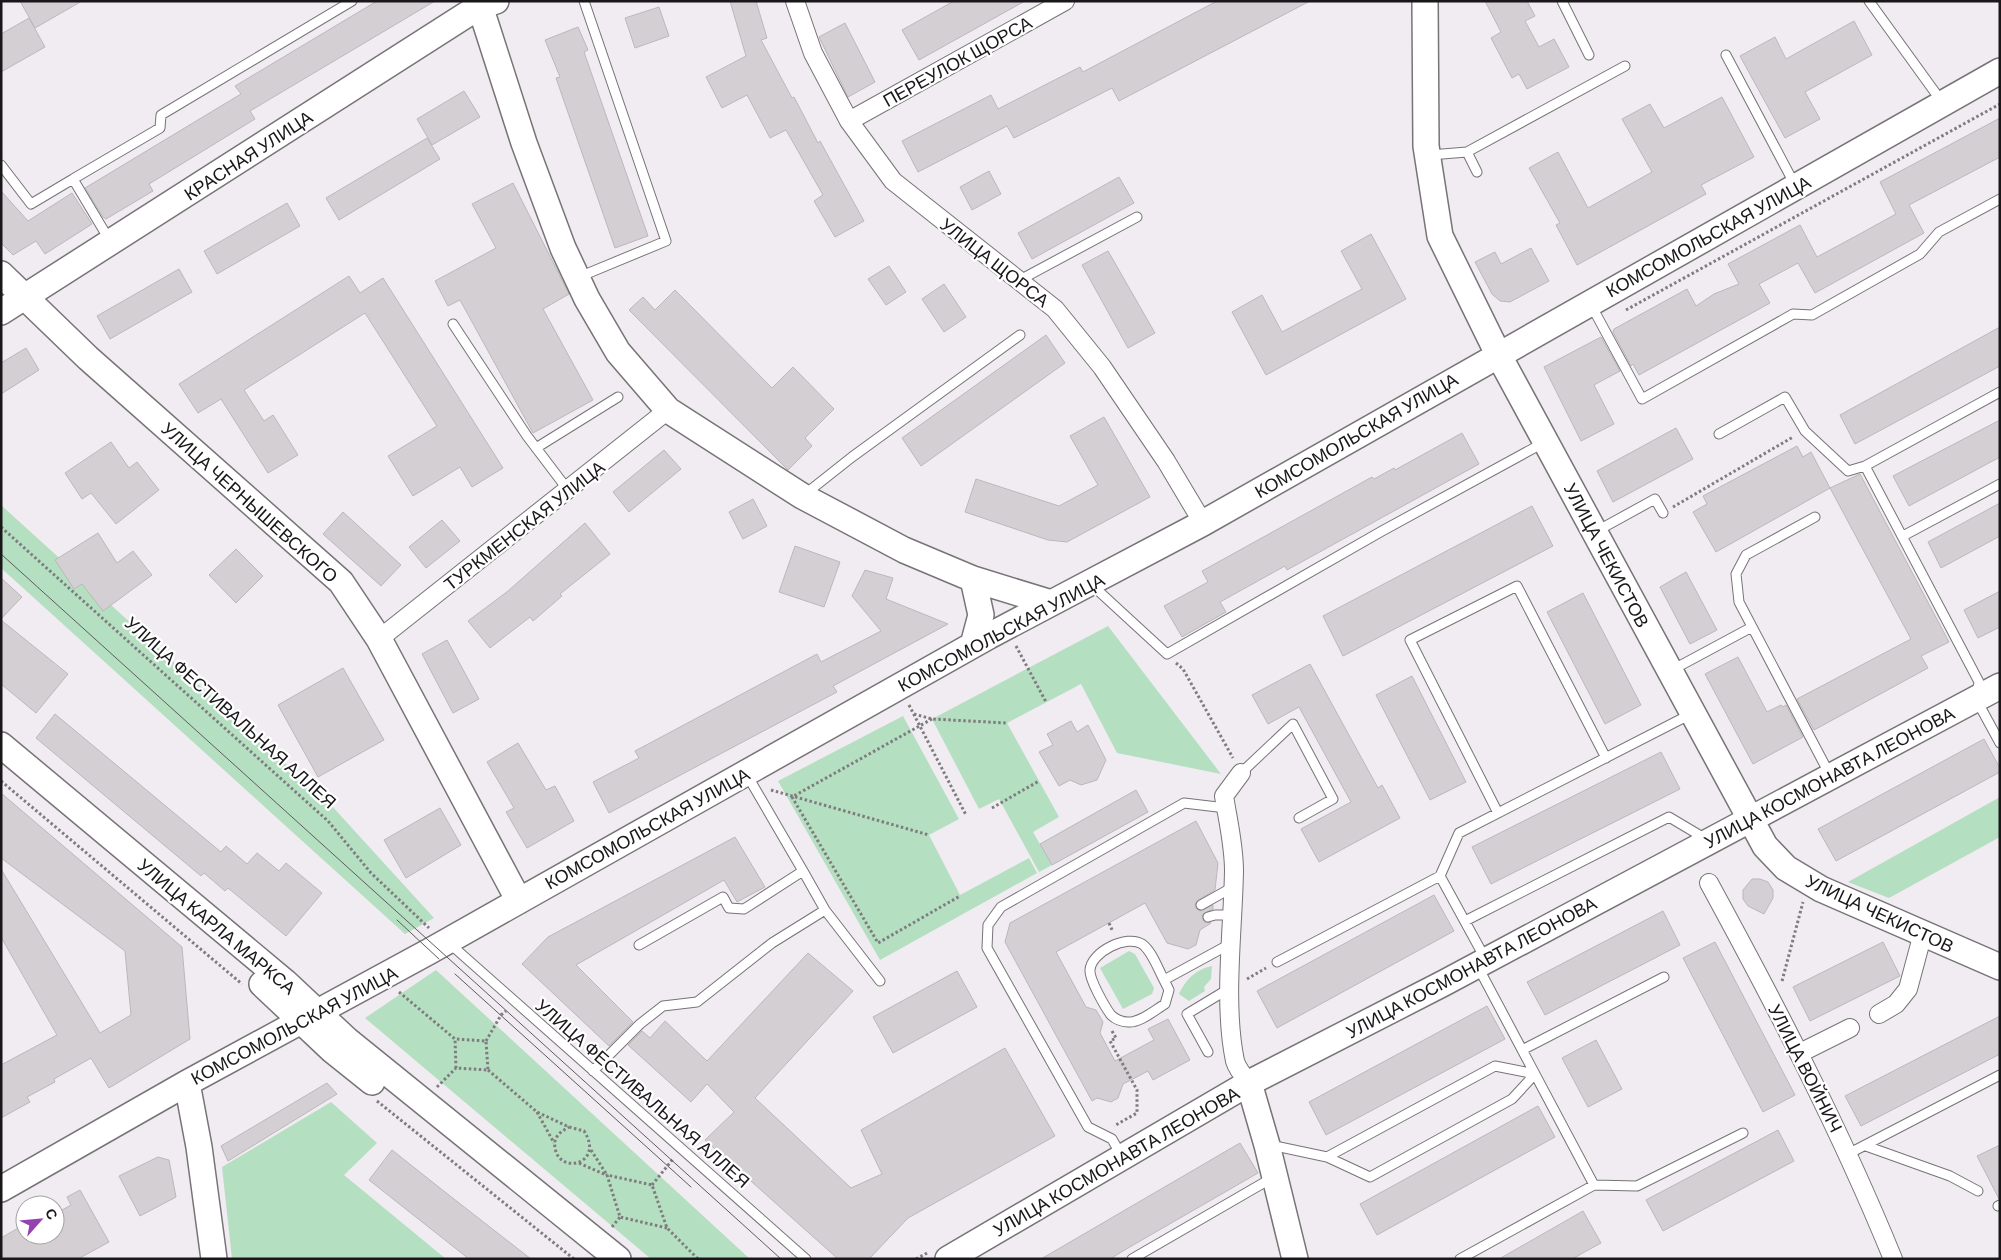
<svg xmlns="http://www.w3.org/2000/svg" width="2001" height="1260" font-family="Barlow,sans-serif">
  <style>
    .green { fill: #b5dfc1 }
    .building { fill: #d4cfd3; stroke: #bcb7bb }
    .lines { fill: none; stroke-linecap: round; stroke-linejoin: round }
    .lane-casing { stroke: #777377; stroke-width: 11 }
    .street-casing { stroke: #777377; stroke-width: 20 }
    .secondary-casing { stroke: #777377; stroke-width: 28 }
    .path { stroke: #7f7c7f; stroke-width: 3; stroke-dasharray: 2.5 2.5; stroke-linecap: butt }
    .lane { stroke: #fff; stroke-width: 9 }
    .street { stroke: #fff; stroke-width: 18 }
    .secondary { stroke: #fff; stroke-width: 25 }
    .tram { stroke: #5e5b5e; stroke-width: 1 }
    .labels { text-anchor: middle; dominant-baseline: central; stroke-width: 4.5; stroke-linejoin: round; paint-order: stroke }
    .street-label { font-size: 18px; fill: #191719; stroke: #fff }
  </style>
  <rect width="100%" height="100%" fill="#f1ecf1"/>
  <path class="green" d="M1 505 331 805 434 918 405 934 1 568Z
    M1108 626 1221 774 1117 753 1081 684 1007 723 1059 817 1033 832 1052 865 1039 872 999 799 979 809 932 719Z
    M903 716 959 819 929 835 960 895 1029 858 1037 873 880 960 778 781Z
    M2000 797V837L1889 898 1848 882Z
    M1129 951 1135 954 1154 988 1152 994 1123 1009 1100 968Z
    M1212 966 1211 979 1204 987 1205 991 1189 1001 1179 994C1185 980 1196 969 1212 966Z
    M436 970 750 1259H651L365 1018Z
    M331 1102 377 1143 344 1175 446 1259H232L222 1167Z"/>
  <path class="building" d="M20 1H82L35 28Z
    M377 1H435L250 111 255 119 149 184 153 191 106 219 103 217 85 188 241 94 235 86Z
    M730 1H756L767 38 761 40 792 98 794 97 818 143 820 141 864 221 835 237 814 201 823 195 786 130 770 138 747 95 722 108 706 77 746 56Z
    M954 1H1025L919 60 902 30Z
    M1217 1H1310L1119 101 1112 88 1014 138 1007 126 918 172 902 141 991 95 998 109 1080 67 1083 72Z
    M1485 1H1527L1535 16 1525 21 1539 47 1554 39 1569 67 1527 89 1519 74 1512 78 1491 38 1501 32Z
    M659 7 669 36 635 48 625 18Z
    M29 18 45 47 1 72V34Z
    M1854 21 1872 55 1805 92 1820 119 1785 138 1740 56 1775 37 1786 59Z
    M845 23 875 82 848 97 819 37Z
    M578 27 588 50 584 52 648 236 615 248 556 78 560 77 545 40Z
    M464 91 480 117 432 145 417 119Z
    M1722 97 1754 157 1701 185 1706 194 1577 265 1556 225 1560 223 1529 168 1558 152 1588 208 1652 172 1622 119 1650 104 1664 128Z
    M2000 118V157L1909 205 1924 233 1815 293 1798 263 1759 284 1770 303 1639 375 1633 364 1631 366 1613 332 1614 329 1687 289 1696 306 1714 294 1739 284 1728 264 1800 225 1817 257 1856 236 1896 214 1880 182Z
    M427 138 440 159 339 220 326 198Z
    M989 171 1001 194 972 210 960 187Z
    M1119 177 1134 203 1032 259 1018 233Z
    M513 183 569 294 543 309 593 400 533 433 460 300 448 306 435 281 496 248 472 204Z
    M1 191 28 221 72 193 92 224 45 254 36 241 13 255 1 243Z
    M287 203 300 226 217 274 204 251Z
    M1371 234 1406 299 1266 375 1232 312 1262 295 1282 332 1362 289 1341 251Z
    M1531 248 1549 281 1510 302 1500 301 1492 294 1475 262 1495 252 1501 264Z
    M1108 251 1155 333 1128 348 1082 265Z
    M889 266 906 292 886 305 868 279Z
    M179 269 192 292 110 339 97 316Z
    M349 276 360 293 383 278 503 468 472 487 460 467 413 496 388 456 437 426 365 313 244 390 264 421 273 415 298 455 268 473 221 399 198 413 179 384Z
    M944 284 966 317 944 332 922 299Z
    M675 290 772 388 793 367 834 409 805 438 812 446 788 470 629 310 643 297 655 310Z
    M2000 327V366L1855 444 1840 415Z
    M1046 335 1065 363 921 466 902 438Z
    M1601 337 1620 371 1594 385 1614 424 1581 441 1544 367Z
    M26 348 39 370 1 394V363Z
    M1104 417 1150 497 1067 542 1048 540 965 512 976 479 1059 506 1098 485 1070 436Z
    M2000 420V457L1909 506 1893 476Z
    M1676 428 1693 459 1613 502 1597 471Z
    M1462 433 1479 464 1287 570 1285 566 1220 602 1226 612 1182 637 1164 606 1208 582 1202 571 1372 477 1374 479 1394 468 1395 470Z
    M111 442 129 468 137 462 159 490 116 524 91 493 82 499 65 473Z
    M1797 446 1803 457 1811 452 1830 488 1716 552 1693 512 1707 504 1703 496Z
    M664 450 681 469 629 512 613 492Z
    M1860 474 1949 642 1921 656 1928 668 1814 730 1797 699 1911 639 1830 488Z
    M753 499 767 526 743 539 729 512Z
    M2000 503V536L1941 568 1928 542Z
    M1532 506 1553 546 1343 656 1323 616Z
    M343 512 401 565 381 586 323 534Z
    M442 520 460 541 426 568 409 547Z
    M585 523 610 554 560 594 562 596 533 621 530 617 490 648 468 621 508 591Z
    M98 533 117 563 133 551 152 575 103 611 82 584 74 589 55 560Z
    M795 546 840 562 824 607 779 592Z
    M236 549 263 576 236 603 209 575Z
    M865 570 893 578 886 599 948 624 833 686 837 692 609 813 593 782 639 758 635 751 817 654 821 662 881 631 852 596Z
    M1686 572 1717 630 1690 644 1660 587Z
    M1 578 22 597 1 619Z
    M2000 591V627L1978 638 1964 610Z
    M1583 593 1641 705 1605 724 1547 612Z
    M1 620 68 674 36 713 1 684Z
    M447 640 479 699 453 713 422 654Z
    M1738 657 1767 712 1781 705 1783 707 1786 705 1803 737 1753 764 1705 674Z
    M1310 664 1378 788 1382 785 1400 818 1319 862 1301 829 1351 802 1299 707 1268 724 1252 695Z
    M343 668 384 740 318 777 278 705Z
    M1412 676 1466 782 1430 800 1376 695Z
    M55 714 221 852 226 846 247 864 257 853 279 871 286 863 322 893 286 936 228 888 225 891 204 873 201 876 36 738Z
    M1071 721 1077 732 1088 725 1106 760 1097 780 1081 785 1070 780 1059 786 1039 752 1053 745 1047 734Z
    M1984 739 2000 768V772L1836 861 1818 829Z
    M518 743 546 790 555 786 574 821 527 848 506 812 514 808 487 762Z
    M1661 752 1680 789 1491 884 1472 847Z
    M1136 790 1148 812 1052 865 1040 844Z
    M1 793 182 947 190 1039 109 1088 91 1058 54 1079 55 1082 27 1097 30 1102 1 1118V1065L57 1035 1 937V869L100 1033 131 1015 125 951 1 858Z
    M440 808 461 845 406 878 384 840Z
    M1196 821 1218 863 1215 890 1198 900 1195 904 1196 908 1200 911 1213 905V909L1202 915 1204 922 1211 923 1200 930 1196 945 1188 949 1167 943 1145 903 1056 952 1086 1007 1096 1010 1103 1022 1100 1033 1115 1061 1154 1040 1148 1029 1168 1019 1190 1060 1153 1080 1148 1071 1123 1084 1118 1098 1111 1102 1097 1098 1092 1101 1005 942 1010 923Z
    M735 837 765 887 737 902 724 880 576 965 633 1022 609 1046 522 964 548 937Z
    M1752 879H1760L1768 882 1773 890V898L1764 914 1748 906 1743 899V890Z
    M1434 895 1454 931 1277 1028 1257 991Z
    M1663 911 1680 945 1545 1015 1527 982Z
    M1715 942 1795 1095 1763 1112 1683 958Z
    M1883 942 1900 976 1810 1021 1793 987Z
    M808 953 853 991 755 1098 851 1188 882 1174 861 1130 1005 1048 1055 1136 908 1218 869 1259H838L705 1140 734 1112 707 1084 691 1102 628 1045 642 1031 650 1038 665 1021 707 1061Z
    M957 971 977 1007 893 1053 873 1017Z
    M1487 1006 1505 1039 1326 1135 1309 1102Z
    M2000 1016V1054L1861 1126 1845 1096Z
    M1596 1040 1622 1089 1588 1107 1562 1058Z
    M327 1083 337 1094 228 1161 221 1146Z
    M1538 1106 1555 1137 1377 1235 1360 1204Z
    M1778 1130 1794 1161 1663 1231 1646 1200Z
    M1240 1143 1258 1173 1128 1248 1110 1259H1041Z
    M2000 1145V1199H1999L1977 1156Z
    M392 1150 445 1192 531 1259H469L369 1180Z
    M158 1157 169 1160 176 1197 140 1216 119 1176Z
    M80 1190 109 1242 78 1259H1V1238L25 1224V1235H55V1214L71 1205 67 1197Z
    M1583 1211 1601 1243 1572 1259H1499Z"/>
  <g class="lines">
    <g class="lane-casing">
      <path id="lane" d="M1562 1 1589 55
        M1869 1 1942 102
        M1726 55 1795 185
        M1467 152 1477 172
        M1430 155 1467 152 1625 66
        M1 165 31 204 73 179
        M110 241 73 179 160 128 161 115 352 1
        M579 277 666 241 584 1
        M1018 281 1137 217
        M1591 305 1642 399 1793 314 1812 315 1920 254 1939 232 2000 199
        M453 324 527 436 568 490
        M1719 434 1785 397 1805 431 1848 471 1865 466 1979 682 1976 699 2000 743
        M536 448 618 397
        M1865 466 2000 392
        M804 495 852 457 1020 335
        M1815 517 1746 555 1736 574 1739 602 1830 775
        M1595 532 1655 499 1663 513
        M1903 536 2000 484
        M1092 585 1167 654 1382 531 1545 442
        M1672 670 1752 627
        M1241 773 1293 724 1333 799 1299 818
        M1498 813 1410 640 1517 586 1606 758
        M803 871 825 910 880 981
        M1440 876 1459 833 1691 714
        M1201 905 1233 887
        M1208 917 1215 915H1232
        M1465 921 1669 817 1706 839
        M449 943 806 1259
        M639 945 723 897 729 908 744 909 803 871 747 775
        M1277 962 1440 876 1486 960
        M1478 967 1594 1185
        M1164 980 1169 990 1165 1004C1155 1010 1140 1023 1128 1022 1122 1022 1115 1019 1111 1015 1105 1007 1089 979 1090 970 1091 952 1127 934 1142 944 1152 951 1158 969 1164 980L1230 944
        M1522 1050 1664 977
        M1208 1052 1187 1014 1230 988
        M593 1071 640 1024 663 1006 697 1002 772 943 825 910
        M1270 1145 1327 1157 1370 1177 1512 1099 1535 1074
        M1866 1146 1950 1176 1978 1191
        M1848 1154 2000 1075
        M1121 1155 1112 1139 1088 1127 987 948 988 925 1001 907 1184 803 1226 808
        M1327 1157 1495 1066 1535 1074
        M1998 1206 2000 1205
        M1132 1259 1272 1178
        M1460 1259 1594 1185 1637 1186 1743 1133"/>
    </g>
    <g class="street-casing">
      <path id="street" d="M795 1 813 53 849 121 893 181 1055 309 1102 367 1166 461 1203 523
        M849 121 1065 1
        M379 639 668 410
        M1241 773 1224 796C1228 821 1234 845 1234 871 1233 930 1223 1003 1235 1061 1237 1068 1244 1077 1249 1083
        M1709 883C1776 1006 1840 1129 1893 1259
        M1879 1014 1896 1004 1908 989 1923 933
        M1800 1053 1850 1028"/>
    </g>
    <g class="secondary-casing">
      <path id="secondary" d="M1425 1 1426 146 1440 236 1498 354 1765 846 1786 868 1821 889 2000 967
        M480 6 524 143 563 248 587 299 618 352 668 410 802 496 904 550 973 579 1051 603
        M1 274 88 358 341 582 379 639 519 901
        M1 312 480 6 496 1
        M973 579 981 615 973 645
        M1 745 285 982 347 1040 618 1259
        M262 984 332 1050 372 1082
        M187 1083 199 1147 214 1259
        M1249 1083 1267 1145 1295 1259
        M1 1189 187 1083 430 951 989 636 1203 523 2000 71
        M948 1259 1249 1083 1444 983 2000 686"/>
    </g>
    <path class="path" d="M1626 310 2000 104
      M1673 507 1793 437
      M1 527 328 821 371 873 429 928
      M1016 646 1046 702
      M1176 663 1183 669 1233 758
      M909 705 966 815
      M914 714 932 719 1007 723
      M932 719 792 797 878 943 960 896
      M1 781 242 984
      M771 790 929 835
      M992 808 1039 781
      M1109 923 1113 932
      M1247 979 1266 968
      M1782 981 1803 902
      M399 992 455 1039 486 1041 488 1070 456 1068 455 1039
      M1112 1031 1116 1038 1110 1041 1137 1090V1113L1114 1126
      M486 1041 501 1015 506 1011
      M488 1070 537 1112 569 1127 584 1131C605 1163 560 1176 555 1148 553 1137 560 1132 569 1127
      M437 1087 456 1068
      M377 1101 574 1259
      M537 1112 554 1143
      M591 1150 607 1175
      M579 1163 606 1175
      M652 1185 673 1159
      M612 1227 620 1217
      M667 1228 620 1217 607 1175 652 1185 667 1228 698 1259
      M916 1259 929 1252"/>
    <use href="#lane" class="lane"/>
    <use href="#street" class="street"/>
    <use href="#secondary" class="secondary"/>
    <path class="tram" d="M1 554 781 1259
      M397 920 439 959
      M455 974 691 1187"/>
  </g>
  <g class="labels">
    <g class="street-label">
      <text transform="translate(957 61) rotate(-29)">ПЕРЕУЛОК ЩОРСА</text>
      <text transform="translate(248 155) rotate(-33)">КРАСНАЯ УЛИЦА</text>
      <text transform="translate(1708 236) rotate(-29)">КОМСОМОЛЬСКАЯ УЛИЦА</text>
      <text transform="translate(995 262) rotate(38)">УЛИЦА ЩОРСА</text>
      <text transform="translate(1356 435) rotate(-30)">КОМСОМОЛЬСКАЯ УЛИЦА</text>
      <text transform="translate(250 502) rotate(42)">УЛИЦА ЧЕРНЫШЕВСКОГО</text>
      <text transform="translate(524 525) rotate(-38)">ТУРКМЕНСКАЯ УЛИЦА</text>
      <text transform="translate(1607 555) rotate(62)">УЛИЦА ЧЕКИСТОВ</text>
      <text transform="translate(1001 632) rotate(-28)">КОМСОМОЛЬСКАЯ УЛИЦА</text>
      <text transform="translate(231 712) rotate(42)">УЛИЦА ФЕСТИВАЛЬНАЯ АЛЛЕЯ</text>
      <text transform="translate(1829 777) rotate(-28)">УЛИЦА КОСМОНАВТА ЛЕОНОВА</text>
      <text transform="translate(647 828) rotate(-29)">КОМСОМОЛЬСКАЯ УЛИЦА</text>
      <text transform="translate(1880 913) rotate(25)">УЛИЦА ЧЕКИСТОВ</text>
      <text transform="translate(217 926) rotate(40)">УЛИЦА КАРЛА МАРКСА</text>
      <text transform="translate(1471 967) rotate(-28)">УЛИЦА КОСМОНАВТА ЛЕОНОВА</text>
      <text transform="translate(294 1025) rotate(-28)">КОМСОМОЛЬСКАЯ УЛИЦА</text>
      <text transform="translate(1806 1068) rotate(63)">УЛИЦА ВОЙНИЧ</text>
      <text transform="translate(643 1093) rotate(41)">УЛИЦА ФЕСТИВАЛЬНАЯ АЛЛЕЯ</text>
      <text transform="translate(1116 1161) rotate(-30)">УЛИЦА КОСМОНАВТА ЛЕОНОВА</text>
    </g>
  </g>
  <rect width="2001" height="1260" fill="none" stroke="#191719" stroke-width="5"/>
  <g transform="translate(40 1220) rotate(63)"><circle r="24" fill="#ffffff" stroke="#a3a2a3"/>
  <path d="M0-4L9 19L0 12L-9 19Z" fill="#9643b2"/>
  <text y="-8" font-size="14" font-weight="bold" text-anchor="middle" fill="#191719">С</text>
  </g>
</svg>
